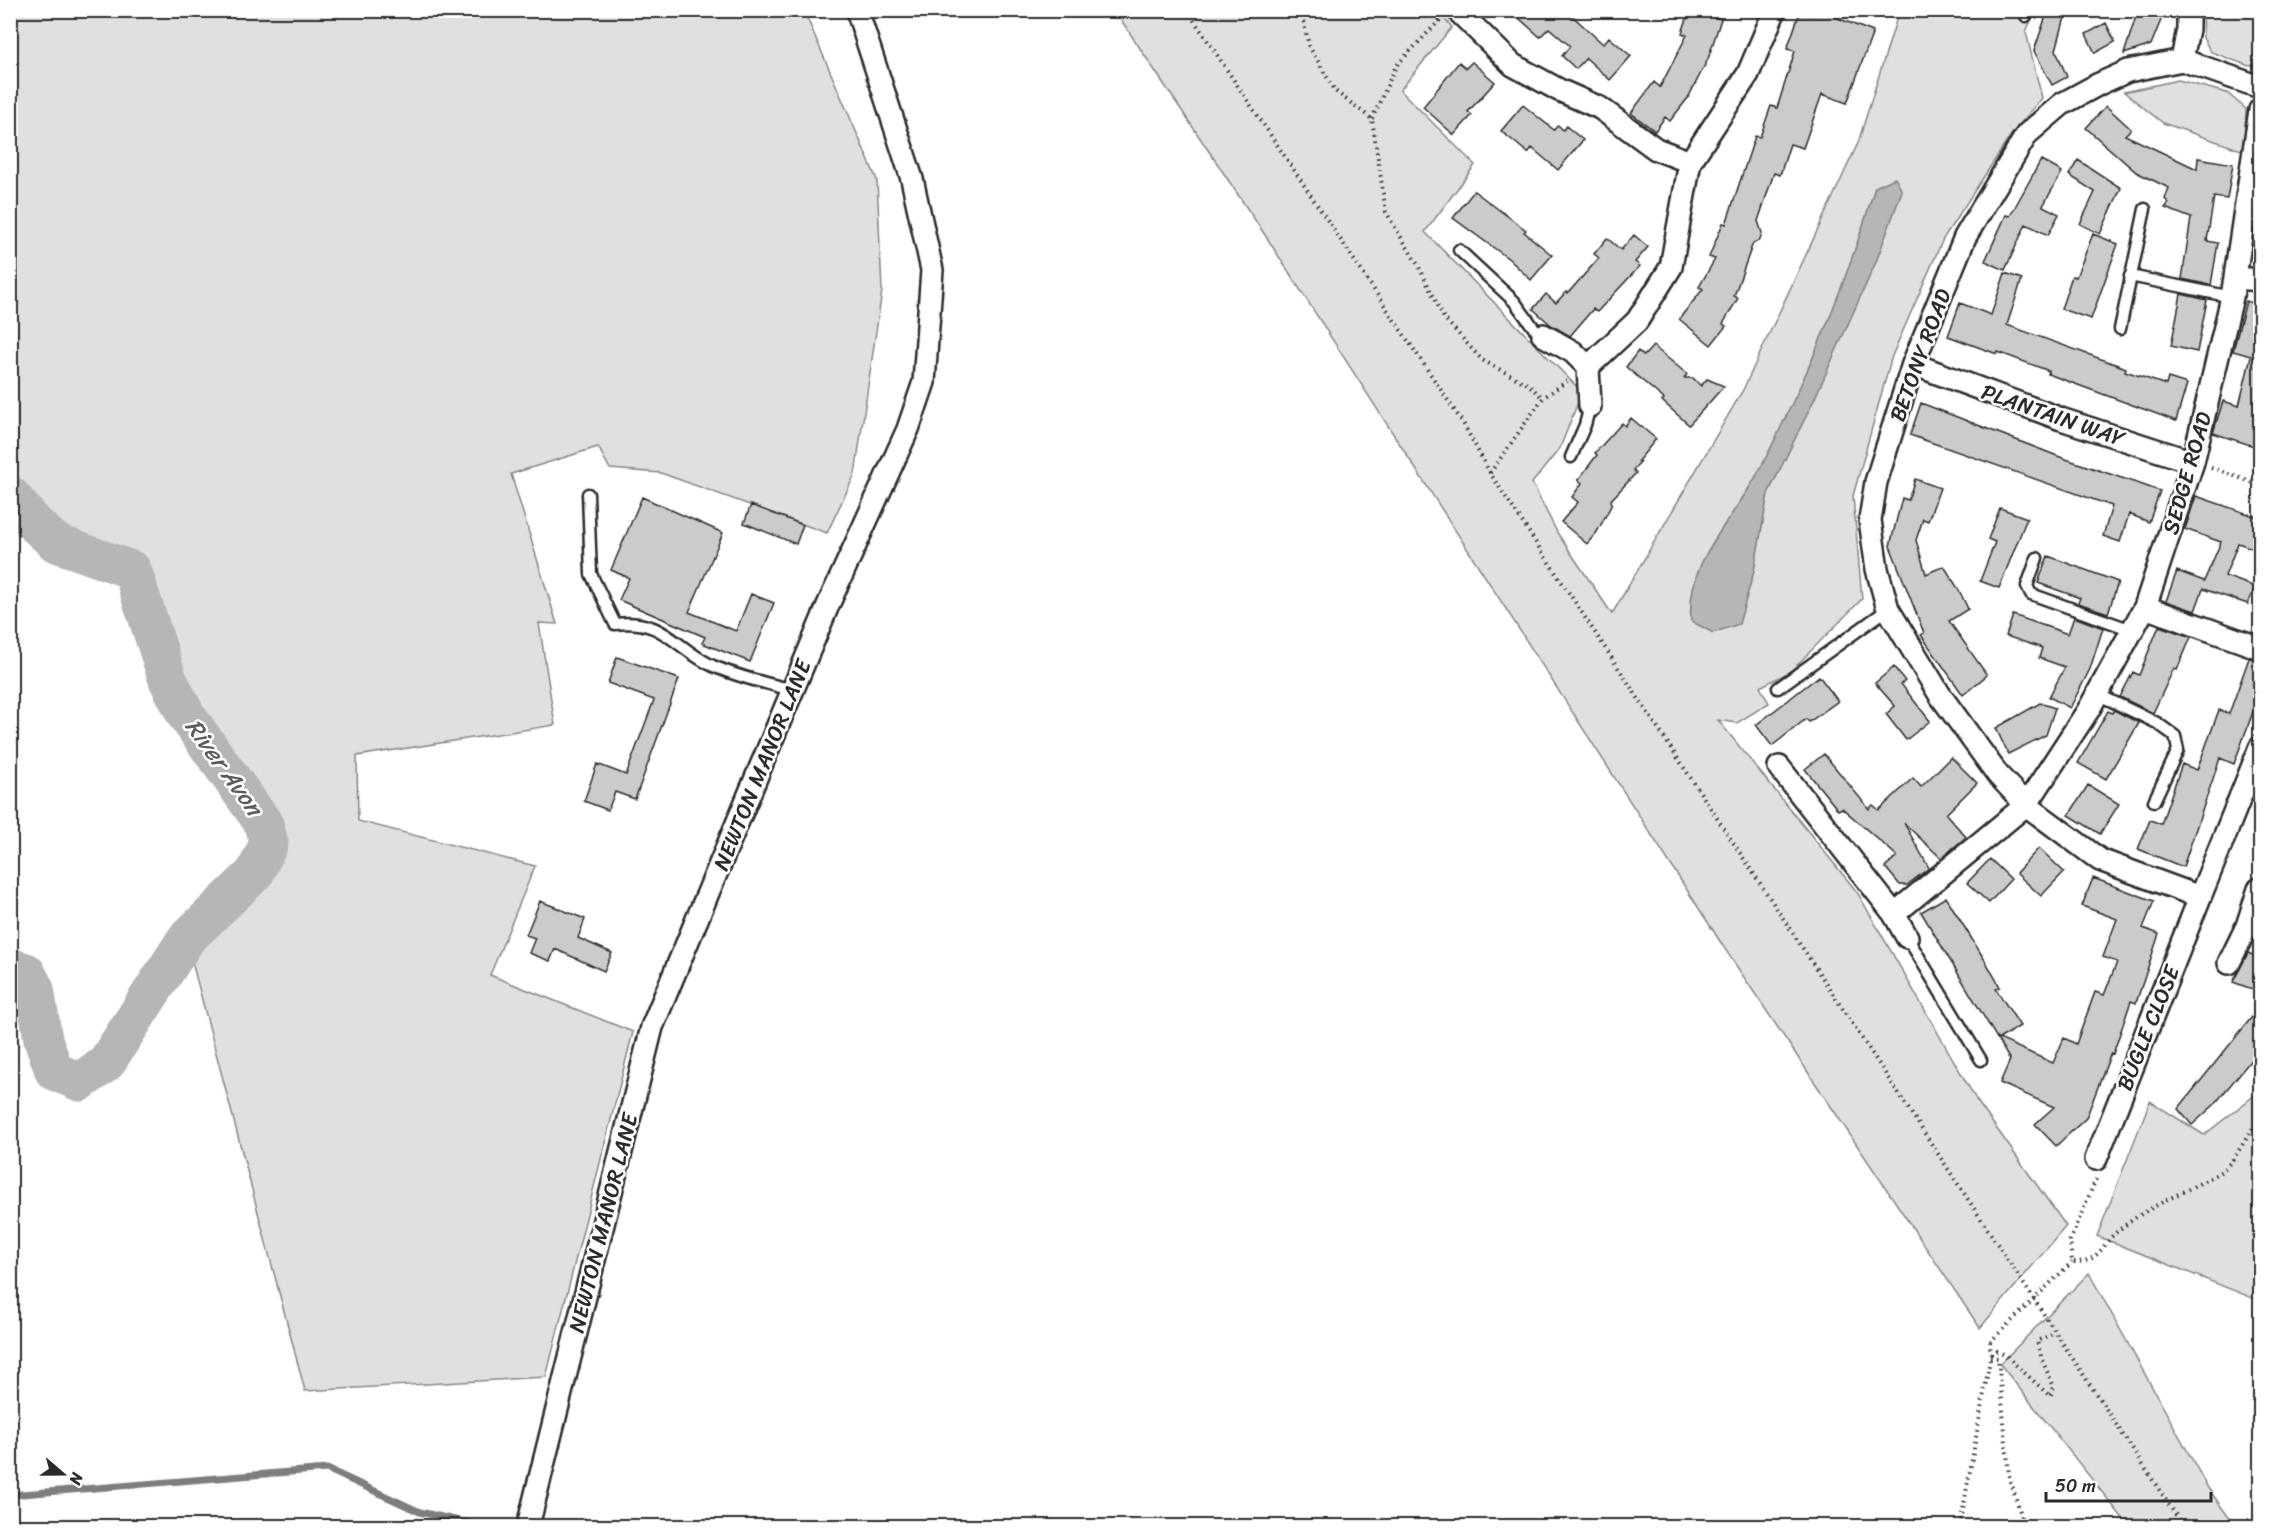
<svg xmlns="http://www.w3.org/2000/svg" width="2271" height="1537" font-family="Sriracha,sans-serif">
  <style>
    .green { fill: #e0e0e0; stroke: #868686; stroke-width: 1.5 }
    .water { fill: #b6b6b6; stroke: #7e7e7e; stroke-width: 1.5 }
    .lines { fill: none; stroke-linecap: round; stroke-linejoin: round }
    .stream { stroke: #7e7e7e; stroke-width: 7 }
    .river { stroke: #b6b6b6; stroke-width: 39 }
    .building { fill: #cbcbcb; stroke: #2b2b2b; stroke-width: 1.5 }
    .lane-casing { stroke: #2b2b2b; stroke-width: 15 }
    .street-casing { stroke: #2b2b2b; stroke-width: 26 }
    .path { stroke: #2b2b2b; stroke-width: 4; stroke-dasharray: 1.5 4.5; stroke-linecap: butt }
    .lane { stroke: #fff; stroke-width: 10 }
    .street { stroke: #fff; stroke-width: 21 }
    .path-bridge { stroke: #2b2b2b; stroke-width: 4; stroke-dasharray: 1.5 4.5; stroke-linecap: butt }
    .labels { text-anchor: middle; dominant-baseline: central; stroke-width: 5; stroke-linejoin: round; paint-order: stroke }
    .street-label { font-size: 22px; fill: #2b2b2b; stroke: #fff }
    .water-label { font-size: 24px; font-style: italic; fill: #5c5c5c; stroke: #fff }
  </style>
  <rect width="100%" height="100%" fill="#fff"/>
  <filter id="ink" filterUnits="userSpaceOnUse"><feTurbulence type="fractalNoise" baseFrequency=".0167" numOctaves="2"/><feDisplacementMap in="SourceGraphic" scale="12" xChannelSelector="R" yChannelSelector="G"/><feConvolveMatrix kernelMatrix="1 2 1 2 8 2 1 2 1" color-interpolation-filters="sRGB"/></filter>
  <g filter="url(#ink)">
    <path class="green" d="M1436 10 1452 27 1400 90 1475 165 1425 232 1582 392 1560 448 1532 483 1558 534 1612 614 1743 390 1858 143 1899 11H2035L2026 32 2042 98 2011 135 1943 239 1892 356 1853 496 1862 599 1791 671 1760 687 1769 703 1737 723 1718 720 1857 892 1977 1101 2066 1226 1980 1328 1727 952 1265 235 1115 11Z
      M10 11H804L877 180 882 291 855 474 827 533 661 473 610 469 598 447 511 474 557 624 539 623 555 725 357 756 358 821 535 866 490 975 633 1032 546 1377 305 1391 186 939 255 873 269 843 264 824 186 715 132 570 56 543 34 523 11 495Z
      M2202 11H2260V65L2249 66 2211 52 2203 38Z
      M2178 80 2227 93 2246 109 2244 151 2163 123 2124 92Z
      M2260 1091V1301L2097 1236 2150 1101 2204 1135Z
      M2089 1273 2208 1488 2235 1526H2129L2000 1364Z"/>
    <path class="water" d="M1895 178 1902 191 1876 262 1814 400 1768 494 1754 571 1739 624 1713 633 1691 621C1686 564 1725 529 1752 483 1769 454 1783 423 1797 393 1828 326 1854 258 1875 187Z"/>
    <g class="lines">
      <path class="stream" d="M10 1495 327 1469 420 1512 481 1526"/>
      <path class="river" d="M10 495 34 523 56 543 132 570 168 680 186 715 264 824 269 843 255 873 186 939 106 1063 80 1082 54 1071 43 1039 35 989 26 972 10 967"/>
    </g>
    <path class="building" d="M1510 10H1566L1603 44 1609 37 1631 56 1610 80 1586 58 1576 69 1562 56 1570 46 1549 28 1540 37Z
      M1690 10 1721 19 1708 59 1688 98 1670 121 1665 117 1655 131 1631 113 1654 82 1660 87 1687 35 1682 33Z
      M1813 10H1837L1835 17 1873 32 1847 103 1822 94 1803 148 1790 144 1780 175 1774 173 1758 221 1762 233 1760 240 1753 243 1734 296 1738 298 1723 324 1726 326 1711 345 1679 319 1703 289 1699 287 1715 259 1709 257 1723 223 1726 224 1755 136 1760 137 1771 106 1777 108 1795 51 1787 49 1800 12 1811 15Z
      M2048 10H2067L2056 50 2067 77 2052 85 2034 51Z
      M2138 10H2165L2151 45 2124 54Z
      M2106 23 2115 42 2095 53 2086 34Z
      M1459 62 1466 68 1472 62 1495 82 1468 112 1472 115 1454 135 1423 107Z
      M1523 105 1554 130 1558 125 1563 130 1566 126 1583 140 1558 170 1532 148 1528 153 1501 131Z
      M2106 106 2131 129 2125 135 2197 169 2198 158 2233 164 2227 199 2214 197 2207 241 2218 243 2211 285 2182 279 2191 218 2165 208 2169 203 2165 199 2169 188 2136 172 2086 128Z
      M2041 160 2062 172 2043 206 2059 214 2048 235 2026 224 2005 270 1985 261 2006 215 2010 216Z
      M2078 160 2121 188 2100 234 2080 224 2095 192 2069 175Z
      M1474 191 1526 230 1524 232 1552 255 1531 280 1509 259 1453 218Z
      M2093 234 2118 244 2091 319 2061 309 2072 276 2076 277Z
      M1634 235 1648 247 1635 262 1640 266 1597 312 1593 309 1570 336 1551 325 1533 309 1546 294 1556 303 1566 292 1568 293 1599 258 1594 254 1607 238 1621 250Z
      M2005 273 2022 279 2007 325 2126 368 2125 371 2166 385 2168 378 2187 384 2176 421 2048 374 2049 371 1998 352 1997 354 1948 336 1960 303 1991 315Z
      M2181 294 2207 300 2197 352 2171 346Z
      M2246 301 2260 305V448L2213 433 2223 401 2239 406 2251 356 2233 351Z
      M1653 346 1687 374 1684 378H1693L1701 386 1707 379 1724 386 1689 425 1662 401 1664 399 1626 367 1638 351 1644 356Z
      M1921 403 2060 457 2160 491 2149 522 2129 514 2120 542 2103 536 2112 506 1910 435Z
      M1631 418 1656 439 1638 461 1640 462 1633 470 1636 473 1611 500 1612 504 1597 532 1587 544 1561 522 1578 502 1572 497 1582 483 1578 480 1597 455 1595 453 1622 423 1625 426Z
      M1915 479 1940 488 1928 521 1923 519 1916 540 1926 574 1944 566 1959 590 1968 609 1949 621 1987 675 1963 695 1921 635 1924 633 1890 546 1902 498 1908 500Z
      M2196 496 2260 518V551L2238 543 2225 576 2255 587 2248 604 2203 589 2195 611 2166 601 2177 571 2204 581 2221 542 2185 529Z
      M642 497 723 533 689 612 736 631 751 594 774 603 750 662 702 643 705 637 619 600 629 578 611 570Z
      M751 505 803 525 796 544 744 523Z
      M2000 508 2027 518 1999 588 1980 581 1995 542 1988 539Z
      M2048 556 2118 582 2108 613 2078 603 2080 598 2038 583Z
      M2013 615 2068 634 2074 617 2103 628 2090 669 2070 708 2049 697 2065 667 2039 658 2042 648 2006 636Z
      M2159 626 2191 637 2177 670 2174 668 2153 713 2120 697 2133 672 2139 675Z
      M617 657 679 679 635 799 615 792 608 810 584 801 597 764 626 775 654 700 608 683Z
      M2249 658 2260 660V703L2257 701 2234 764 2220 758 2183 867 2138 849 2150 820 2161 824 2182 764 2197 770 2219 710 2229 714Z
      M1894 667 1905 681 1901 684 1930 721 1906 740 1886 714 1895 706 1875 683Z
      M1819 676 1838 701 1809 722 1806 719 1772 746 1756 725Z
      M2040 703 2055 708 2046 735 2008 754 1996 728Z
      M2114 710 2139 723 2106 779 2078 763 2108 711 2112 713Z
      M1824 754 1869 809 1873 805 1879 810 1913 778 1921 787 1951 757 1977 783 1946 814 1966 837 1941 858 1904 823 1929 868 1907 885H1900L1885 867 1897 856 1842 808 1838 810 1805 769Z
      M2088 785 2119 804 2100 834 2069 815Z
      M2039 848 2064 872 2041 896 2016 873Z
      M1990 859 2011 879 1989 903 1967 883Z
      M2093 878 2154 901 2143 928 2159 934 2136 1003 2131 1001 2113 1054 2111 1053 2086 1118 2056 1146 2035 1124 2054 1107 2000 1083 2010 1060 1921 912 1946 897 1986 962 2000 987 1996 989 2020 1026 1999 1039 2053 1063 2064 1038 2076 1044 2095 992 2104 995 2117 962 2103 957 2117 919 2082 906Z
      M540 901 585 919 578 938 612 953 604 971 555 949 550 961 529 953 535 938 526 935Z
      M2248 953 2260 958V992L2233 982Z
      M2260 1007V1049L2214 1105 2192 1125 2178 1109Z"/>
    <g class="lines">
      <g class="lane-casing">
        <path id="lane" d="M2026 16 2028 10
          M1459 250 1514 301 1534 328 1543 335
          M2130 276 2232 297
          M2120 329 2145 209
          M1571 457 1585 425 1590 406
          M588 494 591 574 615 624C665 618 674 648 713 666 739 677 765 683 793 690
          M2037 558 2027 586 2031 594 2132 630
          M1778 688 1888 609
          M2097 694 2157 723 2175 736 2178 750 2154 801
          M1907 937 1981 1060"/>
      </g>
      <g class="street-casing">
        <path id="street" d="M1457 10 1513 65 1559 90 1600 108 1656 149 1690 162
          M2182 60 2188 29V10
          M2236 278 2260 280
          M1543 335 1573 352 1588 367 1590 406
          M1913 364 2061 419 2193 462
          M1588 367 1637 321 1671 267 1690 162 1748 74 1775 10
          M2145 607 2260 648
          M1779 767 1894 914 1907 937
          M2200 897 2260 748
          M1894 914 2026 805 2089 709 2145 607 2193 462 2232 297 2260 110
          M2229 963 2247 926 2259 889
          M2096 1159 2200 897 2100 860 2026 805 1998 775 1940 695 1888 609 1877 569 1870 520 1876 482 1913 364 1965 237 2027 134 2062 104 2099 84 2128 71 2182 60 2260 87
          M528 1526 652 1027 829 603 908 429 924 382 932 270 912 179 857 10"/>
      </g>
      <path class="path" d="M1187 10 1463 423 1490 473 2183 1526
        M1301 10 1309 46 1335 91 1372 119 1386 212 1418 265 1444 318 1482 360 1529 385 1543 398
        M1372 119 1396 66 1440 20
        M2211 468 2260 485
        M1490 473 1543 398 1567 381
        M2096 1179 2070 1241 2072 1262C2101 1263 2100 1245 2119 1230 2149 1205 2189 1191 2222 1171L2232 1161 2260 1117
        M1991 1354 1997 1351 2005 1355 2050 1396 2054 1387 2042 1360 2037 1341 2055 1333
        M1990 1357 1998 1358 2009 1475 2021 1515 2018 1526
        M1960 1526 1991 1354 1990 1342"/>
      <use href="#lane" class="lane"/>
      <use href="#street" class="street"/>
      <path class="path-bridge" d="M1990 1342 2072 1262"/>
    </g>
  </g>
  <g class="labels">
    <g class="street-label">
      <text transform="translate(1920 355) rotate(-70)">BETONY ROAD</text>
      <text transform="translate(2053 415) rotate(19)">PLANTAIN WAY</text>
      <text transform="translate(2187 473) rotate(-74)">SEDGE ROAD</text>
      <text transform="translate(762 765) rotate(-68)">NEWTON MANOR LANE</text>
      <text transform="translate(2148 1028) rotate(-68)">BUGLE CLOSE</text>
      <text transform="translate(603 1223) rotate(-76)">NEWTON MANOR LANE</text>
    </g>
    <g class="water-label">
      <text transform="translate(224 767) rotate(54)">River Avon</text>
    </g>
  </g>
  <rect width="2271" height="1537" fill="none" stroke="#fff" stroke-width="36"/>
  <rect x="18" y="18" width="2235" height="1501" fill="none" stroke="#2b2b2b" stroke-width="2" filter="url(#ink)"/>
  <g transform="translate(63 1474) rotate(110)" stroke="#ffffff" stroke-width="4.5" paint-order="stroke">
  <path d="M0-4.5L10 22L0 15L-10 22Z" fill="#2b2b2b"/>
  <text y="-9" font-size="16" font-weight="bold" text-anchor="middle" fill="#2b2b2b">N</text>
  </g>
  <path d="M2046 1492v9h165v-9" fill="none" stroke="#2b2b2b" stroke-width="3"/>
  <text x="2055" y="1492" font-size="18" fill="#2b2b2b" stroke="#ffffff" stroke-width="4.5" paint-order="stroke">50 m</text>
</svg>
